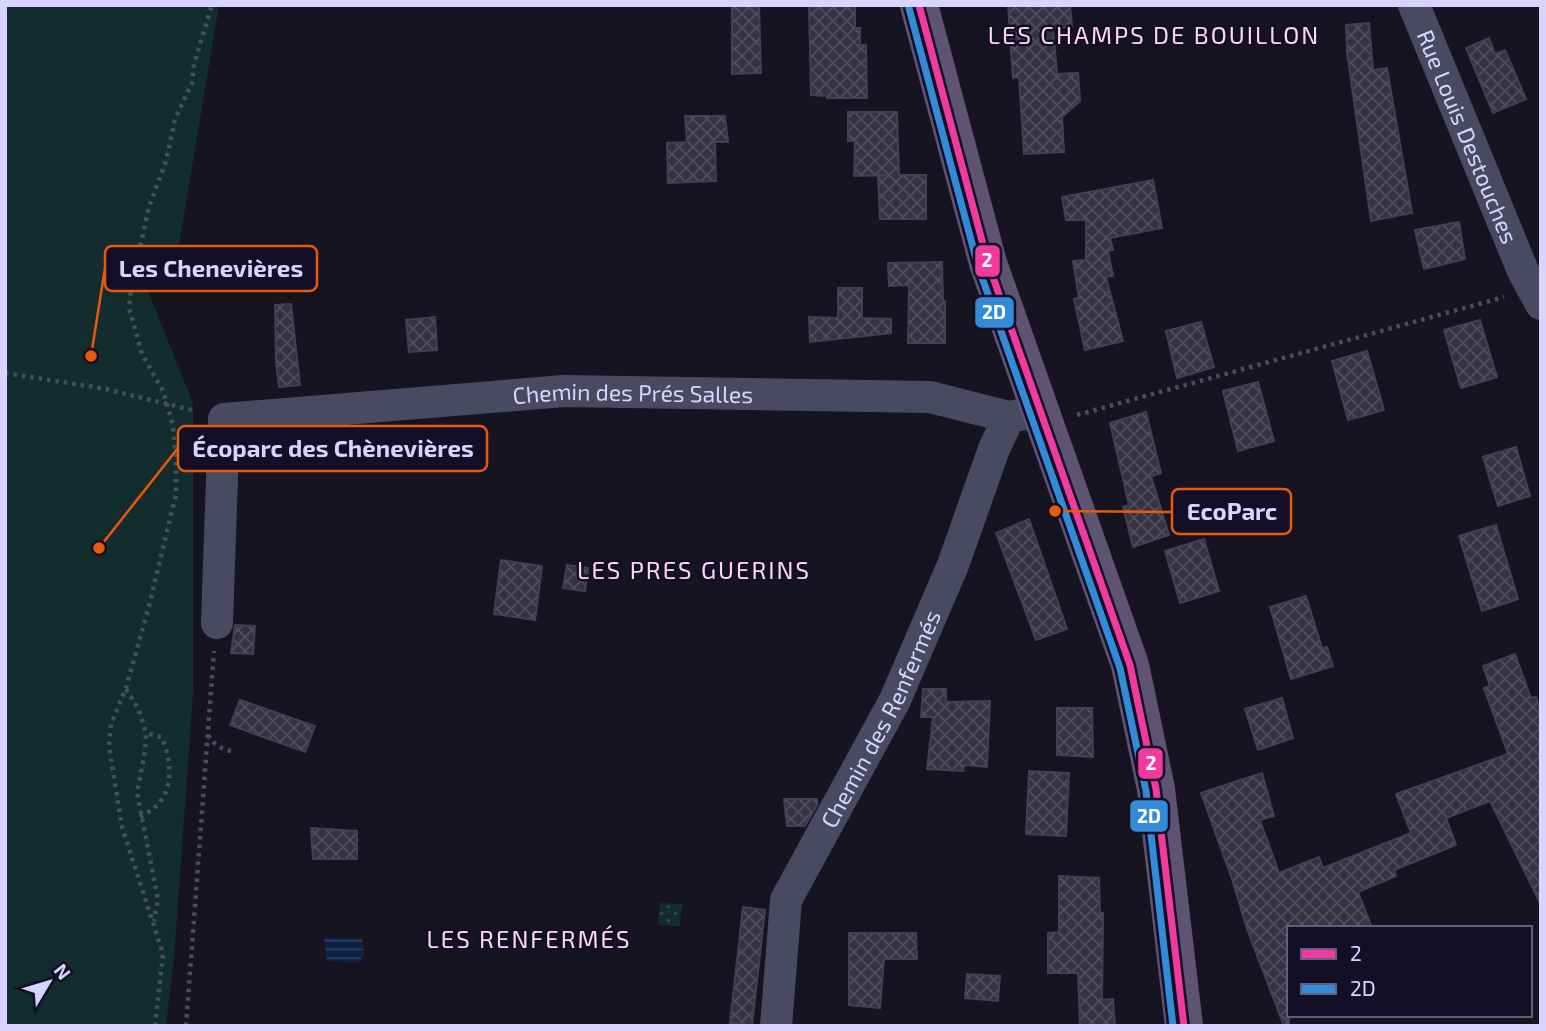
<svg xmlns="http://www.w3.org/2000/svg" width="1546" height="1031" font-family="'Exo 2',sans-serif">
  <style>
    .grass { fill: url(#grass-dots) }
    .green { fill: #132c2d }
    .water { fill: url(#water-rules) }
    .building { fill: url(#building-cross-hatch); stroke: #433f54; stroke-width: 2 }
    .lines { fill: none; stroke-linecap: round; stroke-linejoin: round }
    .path { stroke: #44505f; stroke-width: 4.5; stroke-dasharray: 3.5 5; stroke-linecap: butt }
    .minor { stroke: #4a4962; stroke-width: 32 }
    .major { stroke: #5e5373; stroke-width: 38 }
    .bus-1-casing { stroke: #130f26; stroke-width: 12 }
    .bus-2-casing { stroke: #130f26; stroke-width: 12 }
    .bus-1 { stroke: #f13a9d; stroke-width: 7 }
    .bus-2 { stroke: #338bd7; stroke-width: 7 }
    .labels { text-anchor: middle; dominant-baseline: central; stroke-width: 5; stroke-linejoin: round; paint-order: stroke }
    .street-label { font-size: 23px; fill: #d9d4ff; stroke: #130f26 }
    .neighbourhood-label { font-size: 24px; letter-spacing: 2px; fill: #ffd6f0; stroke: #130f26 }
    .leader { fill: none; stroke: #e8590c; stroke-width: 2.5 }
    .callout-dot { fill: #e8590c; stroke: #130f26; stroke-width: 2.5 }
    .callout { fill: #130f26; stroke: #e8590c; stroke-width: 2.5 }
    .callout-label { font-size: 24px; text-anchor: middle; font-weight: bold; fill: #d9d4ff }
    .line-badge { stroke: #130f26; stroke-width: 2.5 }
    .badge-label { font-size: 19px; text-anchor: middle; font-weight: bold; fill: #fff }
  </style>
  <defs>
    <pattern id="grass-dots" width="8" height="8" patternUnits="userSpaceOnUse" patternTransform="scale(1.75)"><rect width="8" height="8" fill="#132c2d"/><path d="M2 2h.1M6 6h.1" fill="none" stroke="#354a4c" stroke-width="1.8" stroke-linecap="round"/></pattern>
    <pattern id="water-rules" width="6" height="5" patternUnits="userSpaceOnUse" patternTransform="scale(1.75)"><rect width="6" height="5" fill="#0d2144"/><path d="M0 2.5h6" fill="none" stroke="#304060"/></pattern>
    <pattern id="building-cross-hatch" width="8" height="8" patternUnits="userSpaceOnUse" patternTransform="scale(1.75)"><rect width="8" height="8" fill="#343243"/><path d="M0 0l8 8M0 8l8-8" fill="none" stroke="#514f5f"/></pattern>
  </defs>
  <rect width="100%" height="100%" fill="#161421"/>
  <path class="grass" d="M660 903 682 904 680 926 658 925Z"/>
  <path class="green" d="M5 5H219L178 251 144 281 193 403V694L174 958 166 1026H5Z"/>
  <path class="water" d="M324 938 362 939 364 954 358 963 327 961Z"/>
  <path class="building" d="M732 5H759L761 73 732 74Z
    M809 5H855V28H860V45H866L867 98H827V96L811 95Z
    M1008 5H1070L1072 27 1053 28 1057 74 1078 73 1080 101 1062 117 1064 152 1024 154 1019 77 1013 78Z
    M1369 23 1373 70 1387 68 1412 213 1371 221 1347 52 1346 25Z
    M1489 38 1495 54 1505 50 1526 99 1493 113 1466 48Z
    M848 112H897L899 175H926V219H880L878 176 888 175 854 176 855 141H848Z
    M685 116H725L728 142H715L716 181 668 183 667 143 687 142Z
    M1153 180 1162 228 1110 238 1113 250 1108 251 1113 276 1106 277 1123 341 1085 350 1074 299 1079 298 1073 261 1086 260V220H1066L1062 197Z
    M1459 222 1465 259 1424 269 1415 230Z
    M942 262 943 301H945V343H908L909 285 889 286 888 263Z
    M838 288H862V318L891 319V333L810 342 809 317 838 318Z
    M291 304 300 385 279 387 276 363 275 305Z
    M435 317 437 350 409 352 406 320Z
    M1480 320 1497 377 1461 388 1444 330Z
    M1201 322 1214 367 1177 378 1166 331Z
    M1367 351 1384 410 1348 420 1332 361Z
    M1258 382 1274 441 1238 451 1223 391Z
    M1146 412 1161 473 1151 476 1169 535 1133 547 1123 507 1129 505 1110 423Z
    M1516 447 1530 496 1498 506 1483 457Z
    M1029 519 1067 629 1036 640 996 533Z
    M1496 525 1518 599 1482 611 1459 536Z
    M1204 539 1219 591 1180 603 1165 551Z
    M501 560 542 566 535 620 494 614Z
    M567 565 588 568 585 591 563 588Z
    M1306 596 1322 648 1327 647 1333 666 1291 679 1270 607Z
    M235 625 255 626 253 654 231 653Z
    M1515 654 1531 698 1536 697 1541 712V905L1490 801 1446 818 1456 845 1394 870 1396 876 1358 892 1372 928H1289V1026H1284L1247 929 1233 882 1201 793 1262 773 1274 816 1260 820 1279 873 1319 857 1323 868 1411 833 1396 794 1508 754 1484 688 1490 686 1483 666Z
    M923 689H946V702L990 701 987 767 964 765 963 771 927 769 933 717H921Z
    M1282 698 1293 738 1258 750 1245 709Z
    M240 700 315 726 305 752 230 725Z
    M1057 708H1092L1093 757 1057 755Z
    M1029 771 1069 773 1066 836 1026 834Z
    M784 799H817V805L805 826H787Z
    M311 828 357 831V859H313Z
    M1059 876 1099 878 1100 913H1103L1102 1000 1113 999 1115 1026H1080L1078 973H1048V933L1059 932Z
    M743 907 765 910 752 1025 730 1023Z
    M849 933H916L917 959H884L880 1008 849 1005Z
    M967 974 1000 976 998 1001 965 998Z"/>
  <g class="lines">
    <path class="path" d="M5 373 106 389 196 411
      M1077 415 1504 297
      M126 689 139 710 146 733 145 752 137 792 158 900 154 921
      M208 735C215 746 223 750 236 752
      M140 817C147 813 154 809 159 803 174 786 171 756 161 737L146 733
      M155 1026 163 954 122 827 109 746 111 724 126 688 149 606 176 494V461L173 426 167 404 163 391 142 354 129 308 131 289 149 207 166 161 175 119 192 83 194 64 212 5
      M186 1026 214 651"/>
    <g class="minor">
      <path id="s1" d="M1414 5 1523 271 1541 304"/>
      <path id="s2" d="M217 623 224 419 564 391 930 397 1009 417 1041 411"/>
      <path id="s3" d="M776 1026 786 900 895 700 953 565 994 449 1009 417"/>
    </g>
    <path class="major" d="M919 5 988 263 1130 665 1156 789 1184 1026"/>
    <g class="bus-1-casing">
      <path id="bus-1" d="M919 5 988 263 1130 665 1156 789 1184 1026"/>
    </g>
    <g class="bus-2-casing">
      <path id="bus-2" d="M909 8 978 266 1120 668 1146 791 1173 1026"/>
    </g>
    <use href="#bus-1" class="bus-1"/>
    <use href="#bus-2" class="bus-2"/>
  </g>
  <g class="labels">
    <g class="street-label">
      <text stroke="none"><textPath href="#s1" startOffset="142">Rue Louis Destouches</textPath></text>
      <text stroke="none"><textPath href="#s2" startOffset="614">Chemin des Prés Salles</textPath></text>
      <text stroke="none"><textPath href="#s3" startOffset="331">Chemin des Renfermés</textPath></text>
    </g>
    <g class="neighbourhood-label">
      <text x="1154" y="34">LES CHAMPS DE BOUILLON</text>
      <text x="694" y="569">LES PRES GUERINS</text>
      <text x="529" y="938">LES RENFERMÉS</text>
    </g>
  </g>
  <path class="leader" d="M91 356L105 268M99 548L178 448M1055 511L1172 512"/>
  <g class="callout-dot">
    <circle cx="91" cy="356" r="7"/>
    <circle cx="99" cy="548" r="7"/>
    <circle cx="1055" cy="511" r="7"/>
  </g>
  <g class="callout">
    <rect x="105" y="246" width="212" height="45" rx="7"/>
    <rect x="178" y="426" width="309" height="45" rx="7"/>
    <rect x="1172" y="489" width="119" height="45" rx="7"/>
  </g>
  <g class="callout-label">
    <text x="211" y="277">Les Chenevières</text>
    <text x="333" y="457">Écoparc des Chènevières</text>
    <text x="1232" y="520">EcoParc</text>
  </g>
  <g class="line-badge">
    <rect x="974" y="244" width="27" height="34" rx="7" fill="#f13a9d"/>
    <rect x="974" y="296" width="41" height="33" rx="7" fill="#338bd7"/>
    <rect x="1137" y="747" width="27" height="33" rx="7" fill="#f13a9d"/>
    <rect x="1129" y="799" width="40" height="34" rx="7" fill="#338bd7"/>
  </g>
  <g class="badge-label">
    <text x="987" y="267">2</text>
    <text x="994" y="319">2D</text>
    <text x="1151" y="770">2</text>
    <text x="1149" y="823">2D</text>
  </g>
  <rect width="1546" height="1031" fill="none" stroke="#d9d4ff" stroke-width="14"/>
  <rect x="1287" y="926" width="245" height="91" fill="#130f26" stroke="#625e7d" stroke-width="2"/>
  <rect x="1301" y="949" width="35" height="10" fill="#f13a9d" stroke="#625e7d" stroke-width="2"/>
  <text x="1350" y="961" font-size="21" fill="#d9d4ff">2</text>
  <rect x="1301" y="984" width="35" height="10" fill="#338bd7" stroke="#625e7d" stroke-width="2"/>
  <text x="1350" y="996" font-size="21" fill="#d9d4ff">2D</text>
  <g transform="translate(49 982) rotate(52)" stroke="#130f26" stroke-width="5" paint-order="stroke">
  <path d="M0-5L12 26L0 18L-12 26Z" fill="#d9d4ff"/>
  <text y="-10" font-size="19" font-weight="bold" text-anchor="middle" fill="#d9d4ff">N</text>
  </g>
</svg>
